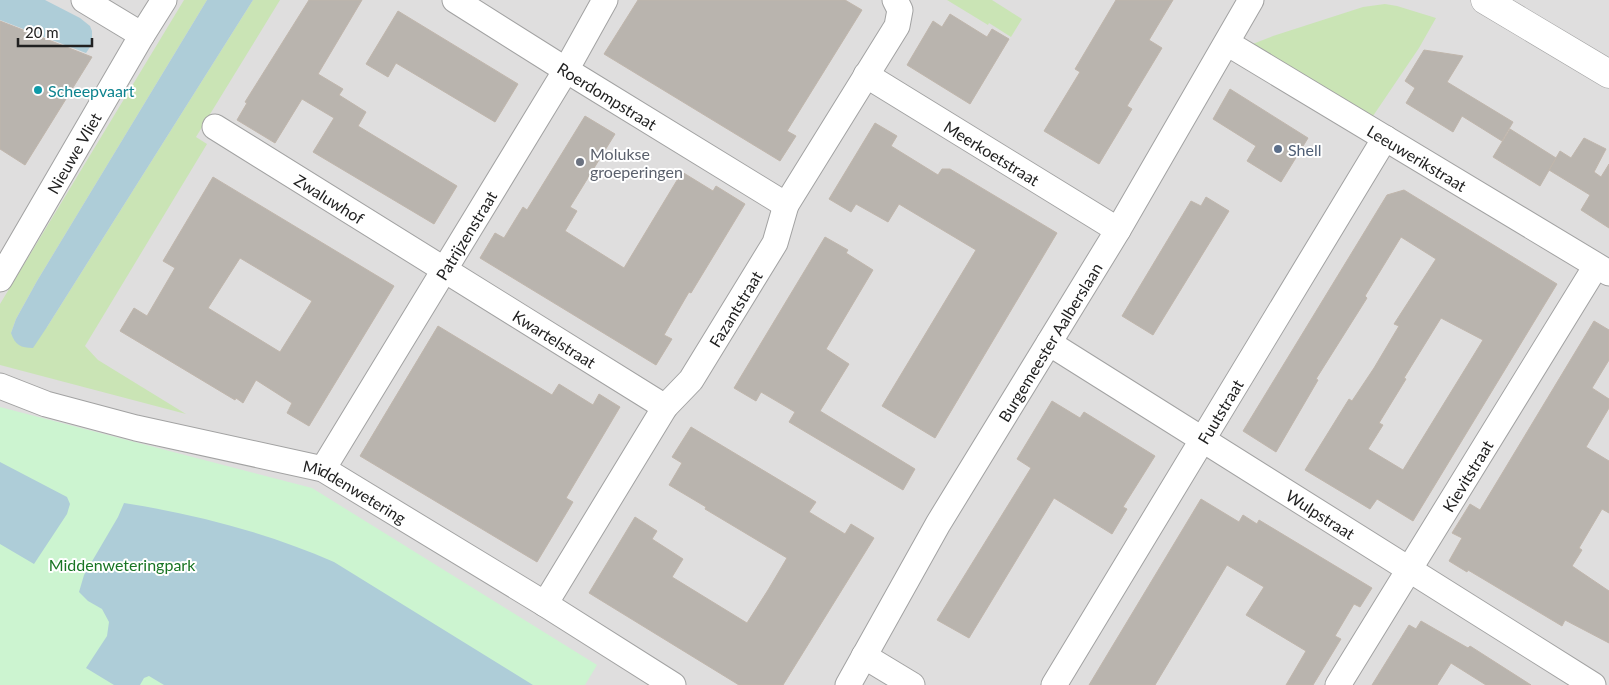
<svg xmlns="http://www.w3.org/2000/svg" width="1609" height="685" font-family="Lato,sans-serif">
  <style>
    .residential { fill: #dfdede }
    .grass { fill: #cae4b5 }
    .park { fill: #ccf4d0 }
    .water { fill: #aecdd8 }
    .building { fill: #b9b4ae; stroke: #c0b6ac; fill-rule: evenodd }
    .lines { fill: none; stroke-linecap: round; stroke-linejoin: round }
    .minor-casing { stroke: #a2a2a2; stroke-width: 27 }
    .tertiary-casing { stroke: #a2a2a2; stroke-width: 29 }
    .minor { stroke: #fff; stroke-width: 25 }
    .tertiary { stroke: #fff; stroke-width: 28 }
    .culture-dot { fill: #0f9aa8; stroke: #fff; stroke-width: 2 }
    .service-dot { fill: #5c6f8a; stroke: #fff; stroke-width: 2 }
    .worship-dot { fill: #6b7280; stroke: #fff; stroke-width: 2 }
    .labels { text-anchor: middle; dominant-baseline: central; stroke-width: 4; stroke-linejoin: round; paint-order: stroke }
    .culture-label { font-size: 16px; fill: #0d838f; stroke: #fff; text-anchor: start }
    .street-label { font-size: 16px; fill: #212121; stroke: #fff }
    .service-label { font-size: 16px; fill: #4e5e75; stroke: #fff; text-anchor: start }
    .worship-label { font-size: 16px; fill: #5b616d; stroke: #fff; text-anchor: start }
    .park-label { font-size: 16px; fill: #197524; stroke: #fff }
  </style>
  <rect width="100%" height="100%" fill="#f0eee9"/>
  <path class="residential" d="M0 0H1609V685H0Z"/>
  <path class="grass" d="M184 0H207L37 281 16 319 11 333 47 327 253 0H280L196 137 207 144 85 346 98 360 186 414 0 365V304Z
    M947 0H992L1022 19 1011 37 989 23 988 25Z
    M1385 4 1397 6 1436 18 1419 48 1373 116 1250 45 1273 36 1363 7Z"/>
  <path class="park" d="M0 407 312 488 597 665 585 685H0Z"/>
  <path class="water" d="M0 0H45L80 18 90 26 92 31V44L86 53 0 20Z
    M207 0H253L47 327 33 348C21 348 15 345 11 333L16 319 37 281Z
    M0 462 67 497 70 504 67 514 34 564 0 544Z
    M124 503C195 514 268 533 334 562L533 685H164L149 676 144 678 140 685H114L86 668 107 636 109 622 102 609 88 601 79 592 84 575 118 517Z"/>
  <path class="building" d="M309 0H362L318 74 343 89 339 95 366 112 358 126 457 186 434 224 313 152 334 118 302 99 275 143 237 120 247 103 245 102Z
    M638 0H845L862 10 787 131 796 136 780 161 604 54Z
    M1116 0H1173L1149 40 1162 48 1127 106 1132 109 1099 164 1044 131 1080 72 1075 69Z
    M398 11 518 84 495 122 396 63 388 77 366 64Z
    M950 14 987 37 992 29 1009 39 970 104 907 65 933 21 942 27Z
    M0 21 92 57 25 165 0 149Z
    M1424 50 1463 56 1447 82 1513 122 1502 141 1462 116 1453 132 1406 103 1415 88 1405 81Z
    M1230 89 1308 138 1281 182 1247 161 1256 146 1213 119Z
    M585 116 615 134 570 207 577 211 565 231 624 268 682 172 713 191 716 186 745 204 691 293 689 292 664 335 672 339 656 365 480 258 495 233 504 238 523 207 527 210Z
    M875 123 897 136 891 146 938 175 942 169H950L1057 233 935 438 882 406 976 250 899 204 888 222 856 204 851 212 829 199Z
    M1510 129 1556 158 1540 186 1493 157Z
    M1584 138 1606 149 1594 172 1601 177 1609 164V228L1581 210 1590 195 1549 170 1560 151 1571 158Z
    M213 177 394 286 309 426 287 413 292 403 256 380 243 403 236 398 235 400 120 331 134 308 147 316 175 268 163 261ZM240 258 312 301 280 352 208 308Z
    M1404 190 1557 284 1413 521 1377 499 1370 509 1305 470 1349 399 1352 401 1374 368 1399 326 1394 324 1436 259 1401 237 1365 296 1367 298 1316 379 1318 380 1276 452 1243 431 1387 195ZM1441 318 1483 340 1403 470 1368 449 1383 425 1379 423 1406 379 1404 378Z
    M1206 197 1229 211 1153 335 1122 316 1191 201 1201 206Z
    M825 237 848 250 846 253 873 270 826 349 849 364 820 411 915 469 903 490 789 422 795 412 761 392 756 401 734 388Z
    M1594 321 1609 330V360L1592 388 1609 399V408L1586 447 1609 461V513L1602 509 1579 548 1582 550 1572 566 1609 591V643L1565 620 1562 626 1468 570 1467 572 1449 561 1462 538 1452 533 1470 504 1480 510Z
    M438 326 552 395 559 384 593 405 599 394 620 407 566 498 573 502 537 562 360 456Z
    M1052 401 1080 418 1084 412 1155 456 1123 507 1127 509 1112 534 1054 498 969 638 937 620 1031 468 1017 459Z
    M691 427 816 502 809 512 845 534 851 524 874 538 783 685H739L589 593 635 517 657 531 652 539 683 559 672 577 747 623 768 590 787 558 705 509 706 507 669 485 682 463 672 457Z
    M1201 499 1239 522 1243 515 1257 524 1259 520 1372 588 1360 607 1354 604 1335 636 1341 639 1313 685H1286L1306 651 1246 615 1264 587 1227 565 1155 685H1089Z
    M1421 621 1468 648 1470 646 1531 685H1486L1451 663 1437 685H1372L1409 625 1416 629Z"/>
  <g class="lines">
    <g class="minor-casing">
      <g id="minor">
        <path d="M84 0 142 35"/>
        <path id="s1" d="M455 0 566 70 786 205"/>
        <path id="s2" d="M1227 43 1609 273"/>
        <path id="s3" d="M866 75 1118 230"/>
        <path id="s4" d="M215 127 665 407"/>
        <path id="s5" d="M0 279 142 35 164 0"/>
        <path id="s6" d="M1049 343 1593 685"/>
        <path id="s7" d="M0 386 46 404 136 428 323 469 545 604 673 685"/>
        <path id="s8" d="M323 469 566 70 605 0"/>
        <path id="s9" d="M545 604 665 407 691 380 775 243 786 205 897 26 900 10 895 0"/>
        <path d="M864 656 912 685"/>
        <path id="s10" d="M848 685 938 524 1118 230 1251 0"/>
        <path id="s11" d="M1054 685 1385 138"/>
        <path id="s12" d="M1338 685 1596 266"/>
      </g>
    </g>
    <g class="tertiary-casing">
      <path id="tertiary" d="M1485 0 1609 74"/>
    </g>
    <use href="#minor" class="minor"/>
    <use href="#tertiary" class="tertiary"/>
  </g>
  <circle class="culture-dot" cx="38" cy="90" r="5"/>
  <circle class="service-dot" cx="1278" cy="149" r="5"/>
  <circle class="worship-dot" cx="580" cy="162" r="5"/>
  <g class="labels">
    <g class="culture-label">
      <text x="48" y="90">Scheepvaart</text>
    </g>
    <g class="street-label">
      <text stroke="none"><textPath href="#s1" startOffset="180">Roerdompstraat</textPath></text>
      <text stroke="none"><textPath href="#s5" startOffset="146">Nieuwe Vliet</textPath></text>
      <text stroke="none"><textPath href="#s3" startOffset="148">Meerkoetstraat</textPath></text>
      <text stroke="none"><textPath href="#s2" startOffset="222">Leeuwerikstraat</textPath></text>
      <text stroke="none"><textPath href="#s4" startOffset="135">Zwaluwhof</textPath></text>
      <text stroke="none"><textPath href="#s8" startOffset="274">Patrijzenstraat</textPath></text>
      <text stroke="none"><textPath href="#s9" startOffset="352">Fazantstraat</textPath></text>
      <text stroke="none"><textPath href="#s4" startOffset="400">Kwartelstraat</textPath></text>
      <text stroke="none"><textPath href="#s10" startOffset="398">Burgemeester Aalberslaan</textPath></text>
      <text stroke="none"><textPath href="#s11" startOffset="320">Fuutstraat</textPath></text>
      <text stroke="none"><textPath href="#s12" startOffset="246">Kievitstraat</textPath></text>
      <text stroke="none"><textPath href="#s7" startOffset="372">Middenwetering</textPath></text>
      <text stroke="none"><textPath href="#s6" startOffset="321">Wulpstraat</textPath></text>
    </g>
    <g class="service-label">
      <text x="1288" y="149">Shell</text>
    </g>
    <g class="worship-label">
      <text x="590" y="153">Molukse<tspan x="590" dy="18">groeperingen</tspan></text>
    </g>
    <g class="park-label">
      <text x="122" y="564">Middenweteringpark</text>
    </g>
  </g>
  <path d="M18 38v8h74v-8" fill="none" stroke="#212121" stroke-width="2.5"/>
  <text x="25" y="38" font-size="15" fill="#212121" stroke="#ffffff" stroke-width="4" paint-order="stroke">20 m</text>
</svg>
